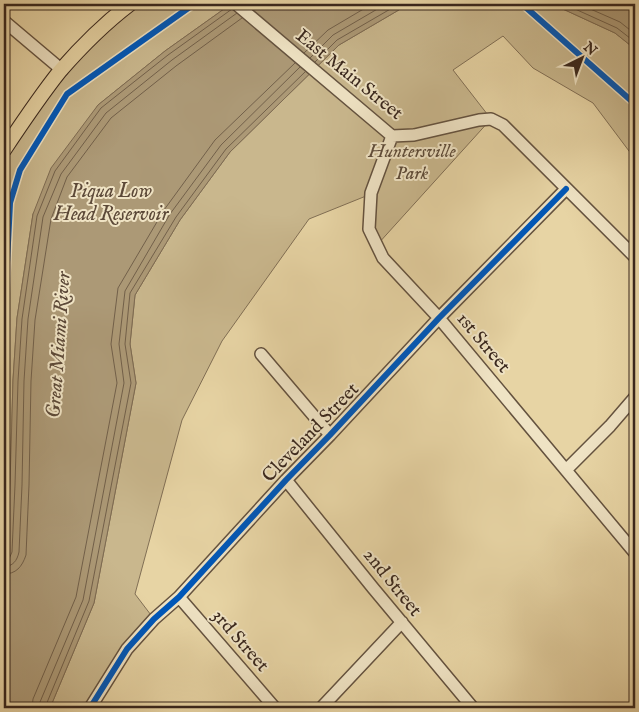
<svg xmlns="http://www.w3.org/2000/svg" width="639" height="712" font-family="'IM FELL English',serif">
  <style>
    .green { fill: #c9b78d; stroke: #816f55 }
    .water { fill: #ac9976; stroke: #7e6b52 }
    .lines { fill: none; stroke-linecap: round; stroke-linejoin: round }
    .shore { stroke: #72604a; stroke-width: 1 }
    .minor-casing { stroke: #64523f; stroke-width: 14 }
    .major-casing { stroke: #39271d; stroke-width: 16 }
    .minor { stroke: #efe3c4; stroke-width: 11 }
    .major { stroke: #e7d4a4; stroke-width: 14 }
    .cycleway-casing { stroke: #efe3c4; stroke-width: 9 }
    .cycleway { stroke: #0057b8; stroke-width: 6 }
    .labels { text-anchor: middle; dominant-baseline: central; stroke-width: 4; stroke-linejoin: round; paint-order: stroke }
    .street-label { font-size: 19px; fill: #39271d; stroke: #efe3c4 }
    .park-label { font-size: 19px; font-style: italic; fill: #5d4b39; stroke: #efe3c4 }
    .water-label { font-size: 20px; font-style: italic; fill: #5c4938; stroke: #efe3c4 }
  </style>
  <rect width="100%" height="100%" fill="#e7d4a4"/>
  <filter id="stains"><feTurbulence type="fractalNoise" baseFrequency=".004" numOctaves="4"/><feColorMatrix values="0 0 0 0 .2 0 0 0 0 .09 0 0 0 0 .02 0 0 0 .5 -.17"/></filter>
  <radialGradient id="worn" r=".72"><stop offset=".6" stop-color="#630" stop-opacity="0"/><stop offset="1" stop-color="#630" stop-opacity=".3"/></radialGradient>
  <path class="green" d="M130 4H231L165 51 98 105 33 214 17 318 13 380 10 484 7 551 4 561V150L44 93Z
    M409 4H552L615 33 635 49V159L593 103 533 68 503 36 453 70 491 119 377 245 369 229 371 194 309 219 222 341 182 420 135 594 154 619 90 708H50L94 603 136 383 130 344 135 295 180 220 230 152 339 45Z"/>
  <path class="water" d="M231 4H409L339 45 230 152 180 220 135 295 130 344 136 383 94 603 50 708H4V561L7 551 10 484 13 380 17 318 33 214 51 168 98 105 165 51Z
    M552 4H635V49L615 33Z"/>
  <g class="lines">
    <path class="shore" d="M564 4 617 28 635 42
      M579 4 620 22 635 34
      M304 53 328 30 372 4
      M310 58 333 35 386 4
      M315 62 337 40 399 4
      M4 560 9 559 12 552 15 485 18 381 22 319 37 216 55 171 101 108 168 55 232 9
      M4 567C13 566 17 561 19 552L22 485 24 381 28 319 43 217 61 174 106 113 172 60 237 13
      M4 574C16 574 22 567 26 555L29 485 31 381 35 320 51 219 67 177 111 118 176 66 242 18
      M32 708 33 699 76 597 117 383 111 344 118 288 164 210 215 140 295 63
      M39 708 40 702 83 600 124 383 119 344 125 291 170 214 221 145 300 67
      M45 708 46 705 89 601 131 383 125 344 130 293 176 217 226 149 305 72"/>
    <g class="minor-casing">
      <path id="minor" d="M236 4 392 136 414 135 479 120 491 119 503 125 635 257
        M4 21 62 70
        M392 136 371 193 369 229 383 258 439 318 635 553
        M261 354 330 435
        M566 470 610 426 635 397
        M286 480 373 588 473 708
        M179 597 275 708
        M90 708 127 649 154 619 179 597 286 480 330 435 439 318 566 189
        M321 708 402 622"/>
    </g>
    <g class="major-casing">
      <path id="major" d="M4 150C22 123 40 96 60 71 81 47 105 23 130 4"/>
    </g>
    <use href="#minor" class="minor"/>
    <use href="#major" class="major"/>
    <g class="cycleway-casing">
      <path id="cycleway" d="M522 4 635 104
        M4 323 10 203 20 170 67 94 194 4
        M90 708 127 649 154 619 179 597 286 480 330 435 439 318 566 189"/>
    </g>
    <use href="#cycleway" class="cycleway"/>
  </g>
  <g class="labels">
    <g class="street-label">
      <text transform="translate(349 75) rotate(39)">East Main Street</text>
      <text transform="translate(483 343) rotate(50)">1st Street</text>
      <text transform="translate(311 433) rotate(-46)">Cleveland Street</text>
      <text transform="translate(392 583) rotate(51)">2nd Street</text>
      <text transform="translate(240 641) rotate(49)">3rd Street</text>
    </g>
    <g class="park-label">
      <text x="412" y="152">Huntersville<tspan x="412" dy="22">Park</tspan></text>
    </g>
    <g class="water-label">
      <text x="111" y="191">Piqua Low<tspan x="111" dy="23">Head Reservoir</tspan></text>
      <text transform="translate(59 345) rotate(-86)">Great Miami River</text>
    </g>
  </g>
  <rect width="639" height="712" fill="none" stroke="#e7d4a4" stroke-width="20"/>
  <rect x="5" y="5" width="629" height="702" fill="none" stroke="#39271d" stroke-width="2.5"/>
  <rect x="10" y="10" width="619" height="692" fill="none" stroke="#39271d"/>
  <g transform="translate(582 58) rotate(42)" stroke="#efe3c4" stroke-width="4" paint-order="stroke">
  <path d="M0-4L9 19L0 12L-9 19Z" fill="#39271d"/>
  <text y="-8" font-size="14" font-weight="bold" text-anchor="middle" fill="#39271d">N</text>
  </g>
  <rect width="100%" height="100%" filter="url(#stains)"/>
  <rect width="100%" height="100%" fill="url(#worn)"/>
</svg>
